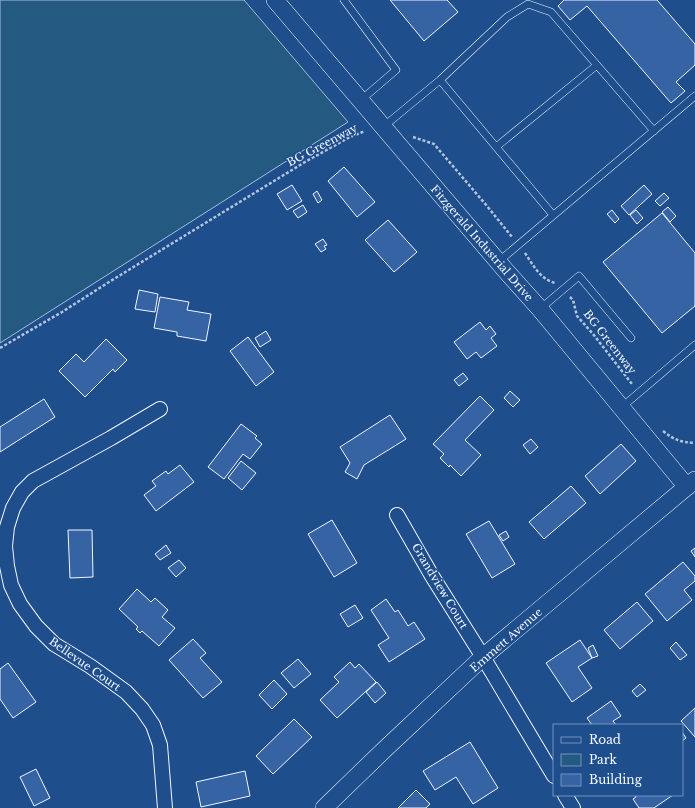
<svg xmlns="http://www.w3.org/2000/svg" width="695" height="808" font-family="'Libre Baskerville',serif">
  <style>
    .green { fill: #245a82; stroke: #a8bbd7 }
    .building { fill: #3563a3; stroke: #f2f6ff }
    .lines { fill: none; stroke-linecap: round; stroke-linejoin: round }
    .service-casing { stroke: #f2f6ff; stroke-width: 8 }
    .minor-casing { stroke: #f2f6ff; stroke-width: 16 }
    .tertiary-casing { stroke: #f2f6ff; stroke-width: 18 }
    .path { stroke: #b3c4dc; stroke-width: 2.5; stroke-dasharray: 3 2; stroke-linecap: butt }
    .service { stroke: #1f4e8c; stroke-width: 7 }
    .minor { stroke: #1f4e8c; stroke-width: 14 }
    .tertiary { stroke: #1f4e8c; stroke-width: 17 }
    .labels { text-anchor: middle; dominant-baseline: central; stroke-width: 3; stroke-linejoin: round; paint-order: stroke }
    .street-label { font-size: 11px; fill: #f2f6ff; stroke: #1f4e8c }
  </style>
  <rect width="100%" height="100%" fill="#1f4e8c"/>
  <path class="green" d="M0 0H244L348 122 0 343Z"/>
  <path class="building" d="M390 0H447L458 12 424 41Z
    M564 0H657L695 44V65L676 82 685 91 671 103 587 6 570 20 558 6Z
    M344 167 375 202 357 217 328 181Z
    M292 185 302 201 287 210 277 194Z
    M644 185 652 194 629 215 621 206Z
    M317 191 322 200 318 203 313 194Z
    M664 193 669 198 660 206 655 201Z
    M303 205 307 212 298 218 293 211Z
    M668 207 676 216 670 222 662 212Z
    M612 210 619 219 615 223 607 214Z
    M636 210 643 218 637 224 630 215Z
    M662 213 695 253V306L662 333 603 262Z
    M388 220 417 252 394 272 365 240Z
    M323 239 327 245 324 246 326 249 321 252 315 244Z
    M139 290 158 294 155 312 135 309Z
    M160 297 189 302 187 310 211 314 206 341 177 336V332L154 328Z
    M480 322 486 330 490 326 496 334 491 338 497 346 481 358 476 352 467 359 454 342Z
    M266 331 271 340 260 347 255 338Z
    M248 337 274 372 256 386 230 351Z
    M106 339 127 360 115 372 113 369 85 397 59 371 76 354 84 362Z
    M463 373 468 379 459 386 454 380Z
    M510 391 520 400 513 407 504 398Z
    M480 396 494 410 465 440 481 455 461 476 450 465 449 467 440 458 444 454 433 444Z
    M44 399 55 417 0 452V427Z
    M390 415 406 439 364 465 357 479 345 472 350 463 340 447Z
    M241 424 257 436 255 438 262 444 250 459 243 454 224 479 208 467Z
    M531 439 538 447 530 454 523 445Z
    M621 444 636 461 600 494 585 476Z
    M241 461 256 473 242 490 228 478Z
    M180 465 194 482 156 511 144 495 156 486 152 481 166 471 168 474Z
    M571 486 586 503 544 539 529 522Z
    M332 520 357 563 334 577 308 534Z
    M489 521 515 564 492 578 466 534Z
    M68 530H92L93 577 70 578Z
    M506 531 509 537 503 541 499 535Z
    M166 545 171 553 160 560 155 554Z
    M695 548V557L691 551Z
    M179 560 186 568 176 577 168 568Z
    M683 562 695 576V581L684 590 692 600 667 621 645 594Z
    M137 589 151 602 155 598 168 610 162 617 175 628 159 646 142 631 140 633 136 629 138 627 119 609Z
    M386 599 395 612 398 610 408 626 414 622 425 639 389 662 378 645 389 638 371 610Z
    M637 602 653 621 620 649 604 630Z
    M355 605 363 618 348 627 340 614Z
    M193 639 206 653 200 658 222 682 203 698 169 660Z
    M580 640 592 658 578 667 592 688 572 702 546 663Z
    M676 642 687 655 680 660 670 648Z
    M593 645 598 656 592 658 588 648Z
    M298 659 311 674 294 688 281 673Z
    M350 662 355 668 359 664 376 682 337 718 320 700 339 682 334 677Z
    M8 663 36 702 13 718 0 699V669Z
    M274 680 287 694 272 709 259 695Z
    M377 682 386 693 375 703 366 692Z
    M640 684 646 690 637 697 632 691Z
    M611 701 621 716 613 721 616 725H592L587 718Z
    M695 708V737L681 721Z
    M294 719 312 737 273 774 256 756Z
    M682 732 686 738 682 741Z
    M470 742 498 788 473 804 456 777 435 790 423 771Z
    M36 769 50 798 34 806 20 777Z
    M245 771 250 796 201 807 196 782Z
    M416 790 430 804 426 808H398Z
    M635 795H673L654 808H639L633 799 636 797Z"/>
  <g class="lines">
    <g class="service-casing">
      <path id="service" d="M344 0 396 70 361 100
        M440 80 553 215
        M383 127 440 80 507 17 528 4 551 12 654 131
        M496 147 597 65
        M498 262 695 96
        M540 309 579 276 631 338
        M622 407 695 345"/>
    </g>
    <g class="minor-casing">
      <path id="minor" d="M160 409 111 438 33 481 22 492 13 508 7 527 5 546 7 566 11 585 20 604 36 626 54 644 90 666 126 692 142 709 153 725 160 745 165 808
        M397 515 432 576 483 657 554 776
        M565 795 573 808"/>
    </g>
    <g class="tertiary-casing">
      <path id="tertiary" d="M275 0 506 271 540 309 687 487
        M324 808 385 749 483 657 695 480"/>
    </g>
    <path class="path" d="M413 137 434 144 487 206 512 237
      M525 253C533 265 540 279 555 283
      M570 297 573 300 577 316 593 334 632 384
      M0 348 62 312 109 282 305 162 348 138 365 131
      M663 431C674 440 680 442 695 443"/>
    <use href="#service" class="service"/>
    <use href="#minor" class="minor"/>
    <use href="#tertiary" class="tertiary"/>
  </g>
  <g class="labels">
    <g class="street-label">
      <text transform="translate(322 145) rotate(-28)">BG Greenway</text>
      <text transform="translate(482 243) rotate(49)">Fitzgerald Industrial Drive</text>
      <text transform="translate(610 342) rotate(52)">BG Greenway</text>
      <text transform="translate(440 586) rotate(59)">Grandview Court</text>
      <text transform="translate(506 640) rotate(-41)">Emmett Avenue</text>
      <text transform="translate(85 664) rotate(35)">Bellevue Court</text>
    </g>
  </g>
  <rect x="553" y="724" width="130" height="72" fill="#1f4e8c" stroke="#7391ba"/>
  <rect x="561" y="737" width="20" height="6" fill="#1f4e8c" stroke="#7391ba"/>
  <text x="589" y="744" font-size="12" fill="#f2f6ff">Road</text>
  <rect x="561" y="754" width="20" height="12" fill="#245a82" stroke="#7391ba"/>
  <text x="589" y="764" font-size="12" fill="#f2f6ff">Park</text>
  <rect x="561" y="774" width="20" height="12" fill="#3563a3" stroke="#7391ba"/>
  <text x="589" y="784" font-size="12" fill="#f2f6ff">Building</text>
</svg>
